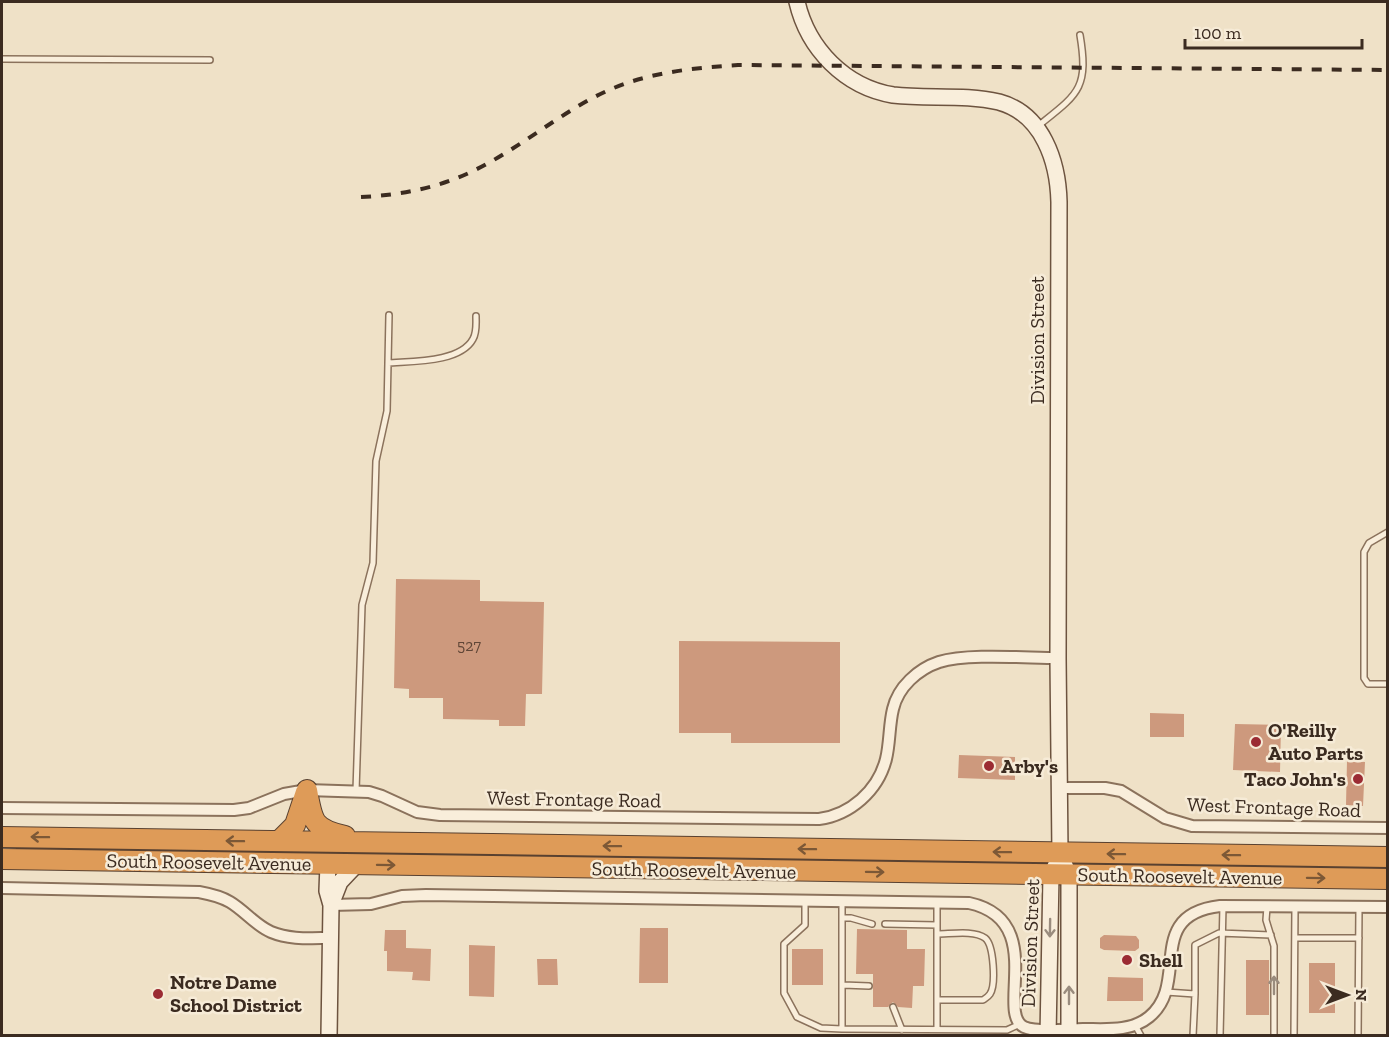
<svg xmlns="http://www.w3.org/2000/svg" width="1389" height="1037" font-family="'Zilla Slab',serif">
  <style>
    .building { fill: #cd997d }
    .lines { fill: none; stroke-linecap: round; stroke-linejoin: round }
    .lane-casing { stroke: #8b725c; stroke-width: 8 }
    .street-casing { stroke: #8b725c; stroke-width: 14 }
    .secondary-casing { stroke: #6d533f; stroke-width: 18 }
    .highway-casing { stroke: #594130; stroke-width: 22 }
    .lane { stroke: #f9eedb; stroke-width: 5 }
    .street { stroke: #f9eedb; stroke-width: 10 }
    .secondary { stroke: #f9eedb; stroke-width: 15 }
    .highway { stroke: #de9b58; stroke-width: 20 }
    .rail { stroke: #3b2b20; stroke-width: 4; stroke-dasharray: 10 10; stroke-linecap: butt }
    .oneway { stroke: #7c5836 }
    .oneway2 { stroke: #9a8c7e }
    .poi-dot { fill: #9b2b33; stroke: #f6ebd7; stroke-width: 2 }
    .labels { text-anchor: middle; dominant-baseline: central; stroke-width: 5; stroke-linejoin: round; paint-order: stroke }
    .number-label { font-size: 16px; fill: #604637 }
    .street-label { font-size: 20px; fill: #3b2b20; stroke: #f6ebd7 }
    .poi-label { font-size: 20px; font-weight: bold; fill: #3b2b20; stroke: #f6ebd7; text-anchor: start }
  </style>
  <rect width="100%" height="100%" fill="#efe1c7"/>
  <path class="building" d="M396 579 480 580V601L544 602 542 694H526L525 726H499V720L443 719V698H409V689L394 688Z
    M679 641 840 642V743H731V733H679Z
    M1150 713 1184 714V737H1150Z
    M1235 724 1281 725 1280 772 1233 770Z
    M959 755 1015 757V780L958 778Z
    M1347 761 1365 762 1363 806 1346 805Z
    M640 928H668V983H639Z
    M857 929 907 930V949H925L924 986H913L912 1008 898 1007 893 1002 888 1007H873V974H856Z
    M385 930H406V948L431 949 430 981 412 980 413 972 387 971V951H384Z
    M1104 935 1136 936 1139 940V948L1135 951 1104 950 1100 948V938Z
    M469 945 495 946 494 997 469 996Z
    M792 949H823V985H792Z
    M537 959H557L558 985H538Z
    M1246 960H1269V1015H1246Z
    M1309 963H1335V1013H1309Z
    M1108 977 1143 978V1001H1107Z"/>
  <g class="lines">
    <g class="lane-casing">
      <path id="lane" d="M2 59 210 60
        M1038 126C1078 94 1089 89 1080 35
        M388 363C411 361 460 363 473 339 477 332 476 324 476 316
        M1388 532 1369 543 1364 552V678L1368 684H1388
        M356 791 362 605 373 563 376 461 387 411 389 315
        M805 901V925L784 944V993L797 1017 821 1028 842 1029
        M842 901V1029L1007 1030 1020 1024
        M937 902V1029
        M1267 907 1266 920 1274 946V1036
        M842 918H851L872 924
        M885 924 937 925
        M937 934C951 934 974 930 985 938 994 945 996 985 990 994 988 997 986 998 983 1000H937
        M1295 938H1359
        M843 985 869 986
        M1166 992 1195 994 1193 1036
        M1195 994V945L1219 933 1271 935
        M893 1007 902 1030
        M1135 1025 1141 1036
        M1220 1036 1223 906
        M1294 1036 1295 907
        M1358 1036 1359 907"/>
    </g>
    <g class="street-casing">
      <path id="street" d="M1060 788H1105L1121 791 1165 818 1192 826 1388 828
        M2 808 234 810 249 808 284 794 307 790 369 792 382 796 417 812 440 815 819 819C850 815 878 791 886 759 890 743 889 725 893 709 898 687 918 669 939 662 968 653 1026 658 1058 658
        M2 888 199 892C210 894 220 896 230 902 245 911 255 925 271 932 290 940 311 938 331 938
        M331 905 371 904 402 896 426 895 969 903C1048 920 995 1013 1024 1027 1037 1033 1068 1029 1083 1029 1105 1029 1131 1032 1149 1017 1191 983 1143 915 1220 906L1388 907"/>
    </g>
    <g class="secondary-casing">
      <path id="secondary" d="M797 2C808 49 845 87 893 95 928 99 965 94 999 102 1043 114 1058 162 1059 202L1058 658 1060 853 1069 875V1036
        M328 864 327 891 331 905
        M329 1036 331 905 340 882 357 864
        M1048 1036 1051 875 1056 864"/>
    </g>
    <g class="highway-casing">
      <path id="highway" d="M307 790C312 821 313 829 345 836
        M2 837 1388 857
        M279 841 295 825 306 792
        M2 859 1388 879"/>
    </g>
    <use href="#lane" class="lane"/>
    <use href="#street" class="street"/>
    <use href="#secondary" class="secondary"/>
    <use href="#highway" class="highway"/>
    <path class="rail" d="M361 197C401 195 439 188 475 170 522 147 562 111 609 90 650 72 694 68 738 65L1388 70"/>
  </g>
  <defs><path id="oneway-shaft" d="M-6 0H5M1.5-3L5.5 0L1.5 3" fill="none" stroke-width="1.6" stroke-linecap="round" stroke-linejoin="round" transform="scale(1.5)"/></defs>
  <g class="oneway">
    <use href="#oneway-shaft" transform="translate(40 837) rotate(-179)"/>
    <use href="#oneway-shaft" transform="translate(235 841) rotate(-179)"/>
    <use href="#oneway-shaft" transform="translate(612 846) rotate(-179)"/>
    <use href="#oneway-shaft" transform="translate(807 849) rotate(-179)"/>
    <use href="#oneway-shaft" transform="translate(1002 852) rotate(-179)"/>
    <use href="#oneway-shaft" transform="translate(1116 854) rotate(-179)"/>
    <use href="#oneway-shaft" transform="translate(1231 855) rotate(-179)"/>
    <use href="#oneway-shaft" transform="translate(386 865) rotate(1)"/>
    <use href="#oneway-shaft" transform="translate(875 872) rotate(1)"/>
    <use href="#oneway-shaft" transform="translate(1316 878) rotate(1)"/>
  </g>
  <g class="oneway2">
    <use href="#oneway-shaft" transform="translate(1050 928) rotate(91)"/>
    <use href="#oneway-shaft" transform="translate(1274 985) rotate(-90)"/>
    <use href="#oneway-shaft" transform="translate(1069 995) rotate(-90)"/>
  </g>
  <g class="poi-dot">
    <circle cx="1256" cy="742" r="6"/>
    <circle cx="989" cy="766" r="6"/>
    <circle cx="1358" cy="779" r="6"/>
    <circle cx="1127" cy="960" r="6"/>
    <circle cx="158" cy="994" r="6"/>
  </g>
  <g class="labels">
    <g class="number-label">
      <text x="469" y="645">527</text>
    </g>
    <g class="street-label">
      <text transform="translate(1037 340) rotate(-90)">Division Street</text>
      <text transform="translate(574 799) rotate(1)">West Frontage Road</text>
      <text transform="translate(1274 807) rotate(2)">West Frontage Road</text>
      <text transform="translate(209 862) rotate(1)">South Roosevelt Avenue</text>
      <text transform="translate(694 870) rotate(1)">South Roosevelt Avenue</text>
      <text transform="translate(1180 876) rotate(1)">South Roosevelt Avenue</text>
      <text transform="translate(1030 943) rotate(-88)">Division Street</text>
    </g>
    <g class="poi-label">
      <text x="1268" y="730">O'Reilly<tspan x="1268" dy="23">Auto Parts</tspan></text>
      <text x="1001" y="766">Arby's</text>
      <text x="1346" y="779" text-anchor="end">Taco John's</text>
      <text x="1139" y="960">Shell</text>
      <text x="170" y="982">Notre Dame<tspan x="170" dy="23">School District</tspan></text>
    </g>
  </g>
  <rect width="1389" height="1037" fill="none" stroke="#3b2b20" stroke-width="6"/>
  <g transform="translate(1347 995) rotate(90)" stroke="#f6ebd7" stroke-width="4.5" paint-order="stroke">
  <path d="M0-4.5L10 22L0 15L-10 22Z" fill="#3b2b20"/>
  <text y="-9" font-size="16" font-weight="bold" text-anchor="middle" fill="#3b2b20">N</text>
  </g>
  <path d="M1185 39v9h177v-9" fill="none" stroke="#3b2b20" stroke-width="3"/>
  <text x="1194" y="39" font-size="18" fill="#3b2b20" stroke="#f6ebd7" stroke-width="4.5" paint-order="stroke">100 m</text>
</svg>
